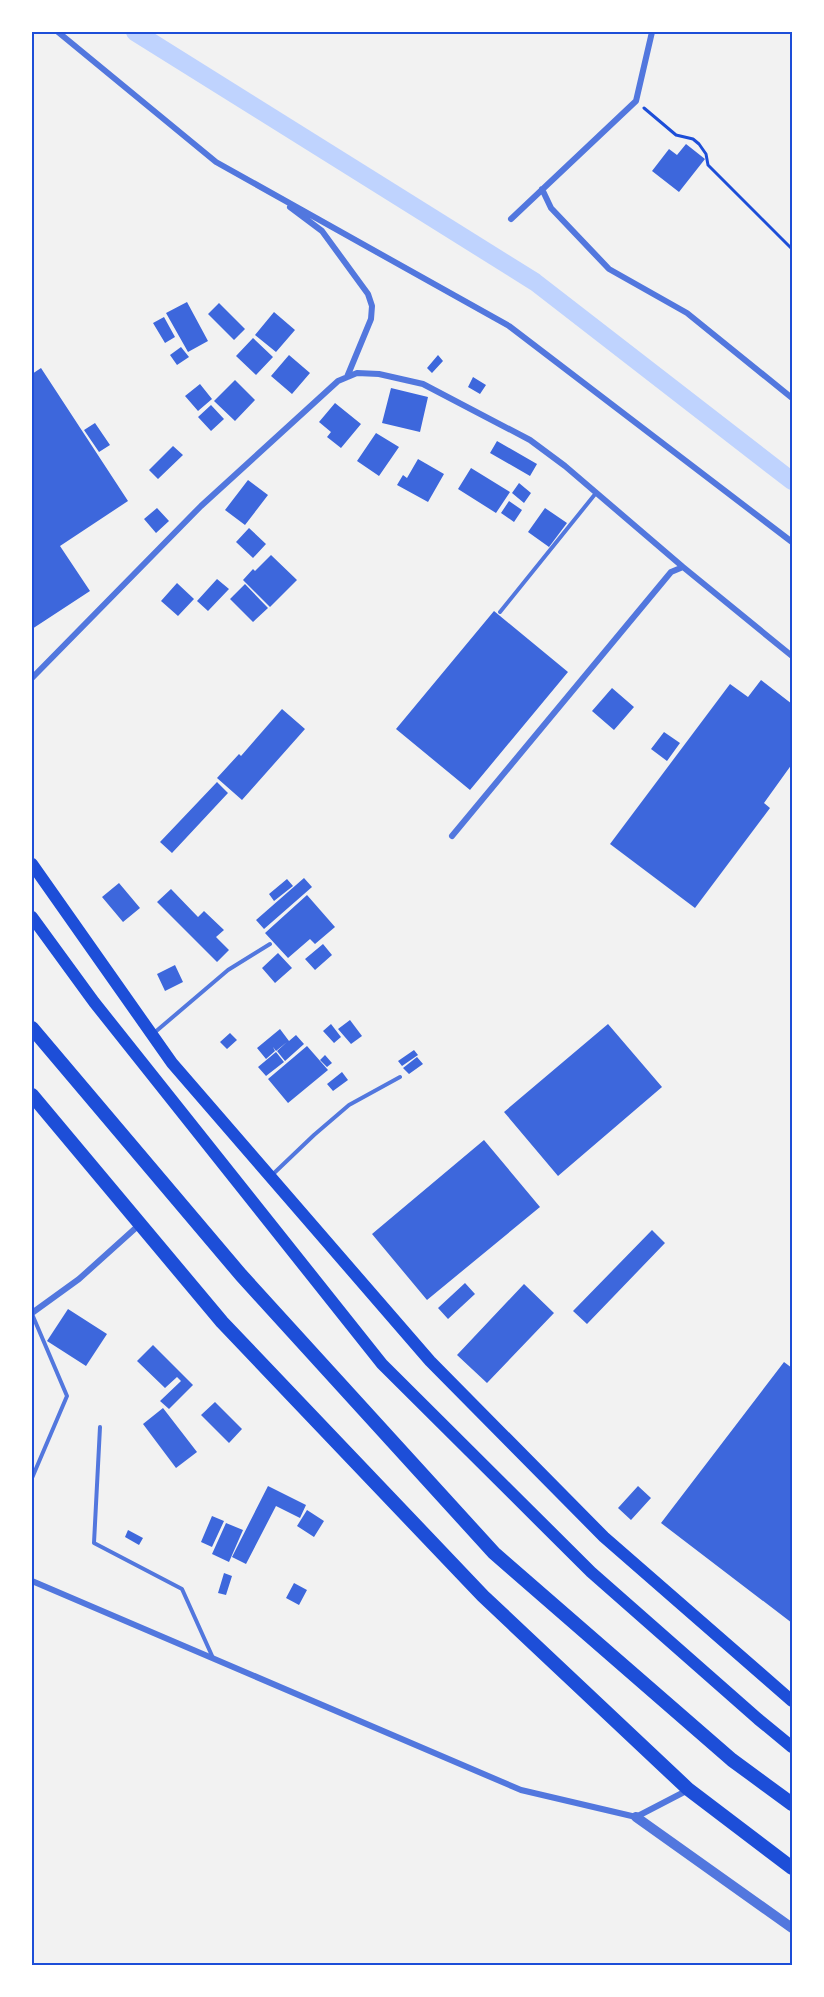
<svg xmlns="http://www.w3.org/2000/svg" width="824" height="1997" font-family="'Roboto Condensed',sans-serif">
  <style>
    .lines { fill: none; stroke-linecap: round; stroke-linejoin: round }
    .canal { stroke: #bfd3fe; stroke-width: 18 }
    .building { fill: #3d67dc }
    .path { stroke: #1d4ed8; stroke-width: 3 }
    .service { stroke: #5277de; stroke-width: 4 }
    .minor { stroke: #5277de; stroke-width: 6 }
    .tertiary { stroke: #5277de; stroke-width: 10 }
    .secondary { stroke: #1d4ed8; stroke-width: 12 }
    .trunk { stroke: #1d4ed8; stroke-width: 14 }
    .neatline { fill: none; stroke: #1d4ed8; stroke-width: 2 }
  </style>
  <rect width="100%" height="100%" fill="#f2f2f2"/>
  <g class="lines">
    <path class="canal" d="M135 32 535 282 792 481"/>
  </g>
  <path class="building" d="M686 144 705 159 679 192 652 171 669 149 677 155Z
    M187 302 208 341 188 352 166 313Z
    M219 303 245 329 234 340 208 314Z
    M274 312 295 330 276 352 255 335Z
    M164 317 175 337 165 343 153 323Z
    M253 338 273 357 256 375 236 356Z
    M181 347 189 357 177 365 170 355Z
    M289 355 310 373 292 394 271 376Z
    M438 355 443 361 432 373 427 368Z
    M41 368 128 501 60 546 90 591 32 629V374Z
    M473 377 486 385 480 394 468 387Z
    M235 380 255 400 235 421 214 401Z
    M200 384 212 399 198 411 185 396Z
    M391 388 428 397 420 432 382 423Z
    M335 403 361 424 341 448 327 437 331 432 319 422Z
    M211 405 224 419 211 431 198 417Z
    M95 423 110 445 99 452 84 430Z
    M376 433 399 447 379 476 357 461Z
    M497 441 537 464 530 476 490 453Z
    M173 446 183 455 158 479 149 470Z
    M418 459 444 474 428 502 397 485 403 475 407 478Z
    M471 468 510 492 496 513 458 489Z
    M248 480 268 495 245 525 225 510Z
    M519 483 531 493 524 503 512 493Z
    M509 501 522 510 514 522 501 513Z
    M157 508 169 521 156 533 144 519Z
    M545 508 567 523 549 547 528 532Z
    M249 528 266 544 253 558 236 542Z
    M271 555 297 580 270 607 243 580 253 569 255 571Z
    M217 579 229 589 208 611 197 601Z
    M177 583 194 599 178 616 161 601Z
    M245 584 268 608 253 622 230 599Z
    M494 611 568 672 470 790 396 729Z
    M761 680 792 704V764L764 803 770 808 695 908 610 844 730 684 748 697Z
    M612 688 634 707 614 730 592 711Z
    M282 709 305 729 242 800 217 778 239 754 241 756Z
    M664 732 680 743 667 761 651 749Z
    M217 782 228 793 172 853 160 842Z
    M304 878 312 887 264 929 256 920Z
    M287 879 293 886 274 901 269 894Z
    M119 883 140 908 123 922 102 897Z
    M171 889 198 917 204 911 224 930 216 937 229 950 217 962 157 902Z
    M307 895 335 927 315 944 310 939 288 958 265 933Z
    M323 944 332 955 315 970 305 959Z
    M278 953 292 968 275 983 262 968Z
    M175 965 183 982 165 991 157 974Z
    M350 1020 362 1036 351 1044 338 1029Z
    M331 1024 341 1037 334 1043 323 1031Z
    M608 1024 662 1087 558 1176 504 1112Z
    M280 1029 289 1041 296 1035 304 1044 285 1061 277 1051 287 1042 276 1051 273 1047 275 1051 266 1059 257 1048Z
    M230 1033 237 1040 227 1049 220 1042Z
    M307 1046 328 1070 288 1103 268 1079Z
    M414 1050 418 1055 402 1066 398 1061Z
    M276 1052 284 1062 266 1076 258 1067Z
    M325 1055 332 1063 327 1067 320 1060Z
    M417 1057 423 1064 409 1074 403 1068Z
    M342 1072 348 1080 333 1091 327 1084Z
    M484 1140 540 1207 427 1300 372 1234Z
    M652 1230 665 1243 587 1324 573 1311Z
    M465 1283 475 1294 448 1319 438 1308Z
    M524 1284 554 1313 487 1383 457 1355Z
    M68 1309 107 1334 86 1366 47 1341Z
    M153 1345 193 1385 169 1409 160 1401 181 1381 177 1377 165 1388 137 1361Z
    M784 1362 792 1368V1623L661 1523Z
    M215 1402 242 1429 229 1443 201 1415Z
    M163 1408 197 1452 176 1468 143 1424Z
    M268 1486 306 1505 300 1518 276 1506 246 1564 232 1557Z
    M638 1486 651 1498 631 1520 618 1508Z
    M307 1510 324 1521 314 1537 297 1526Z
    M212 1516 224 1521 212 1547 201 1542Z
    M226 1523 243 1530 229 1562 212 1554Z
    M128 1530 143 1538 139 1545 125 1537Z
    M224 1573 232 1576 226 1595 218 1593Z
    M294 1583 307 1590 299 1605 286 1598Z"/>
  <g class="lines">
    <path class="path" d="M644 108 676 135 693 139 699 144 706 154 708 165 792 249"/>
    <path class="service" d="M500 612 596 493
      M154 1033 228 970 270 944
      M271 1176 314 1135 349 1105 400 1077
      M32 1314 67 1396 32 1478
      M100 1427 94 1543 182 1589 213 1658"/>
    <path class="minor" d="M58 32 216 162 509 326 792 542
      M542 189 551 208 609 269 687 313 792 398
      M290 207 322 231 368 294 372 306 371 319 347 377
      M511 219 636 101 652 32
      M32 678 201 506 338 381 357 373 379 374 423 384 530 440 565 466 683 567 792 656
      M452 836 671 572 683 567
      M32 1313 79 1279 139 1225
      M32 1581 521 1790 636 1817 688 1790"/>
    <path class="tertiary" d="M636 1817 792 1928"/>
    <path class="secondary" d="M32 864 172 1063 430 1361 604 1537 792 1701
      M32 917 94 1002 382 1364 591 1572 758 1719 792 1747"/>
    <path class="trunk" d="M32 1028 241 1275 494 1553 732 1760 792 1804
      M32 1095 222 1322 483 1596 688 1789 792 1868"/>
  </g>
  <rect width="824" height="1997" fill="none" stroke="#ffffff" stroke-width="66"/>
  <rect x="33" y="33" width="758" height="1931" class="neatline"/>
</svg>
